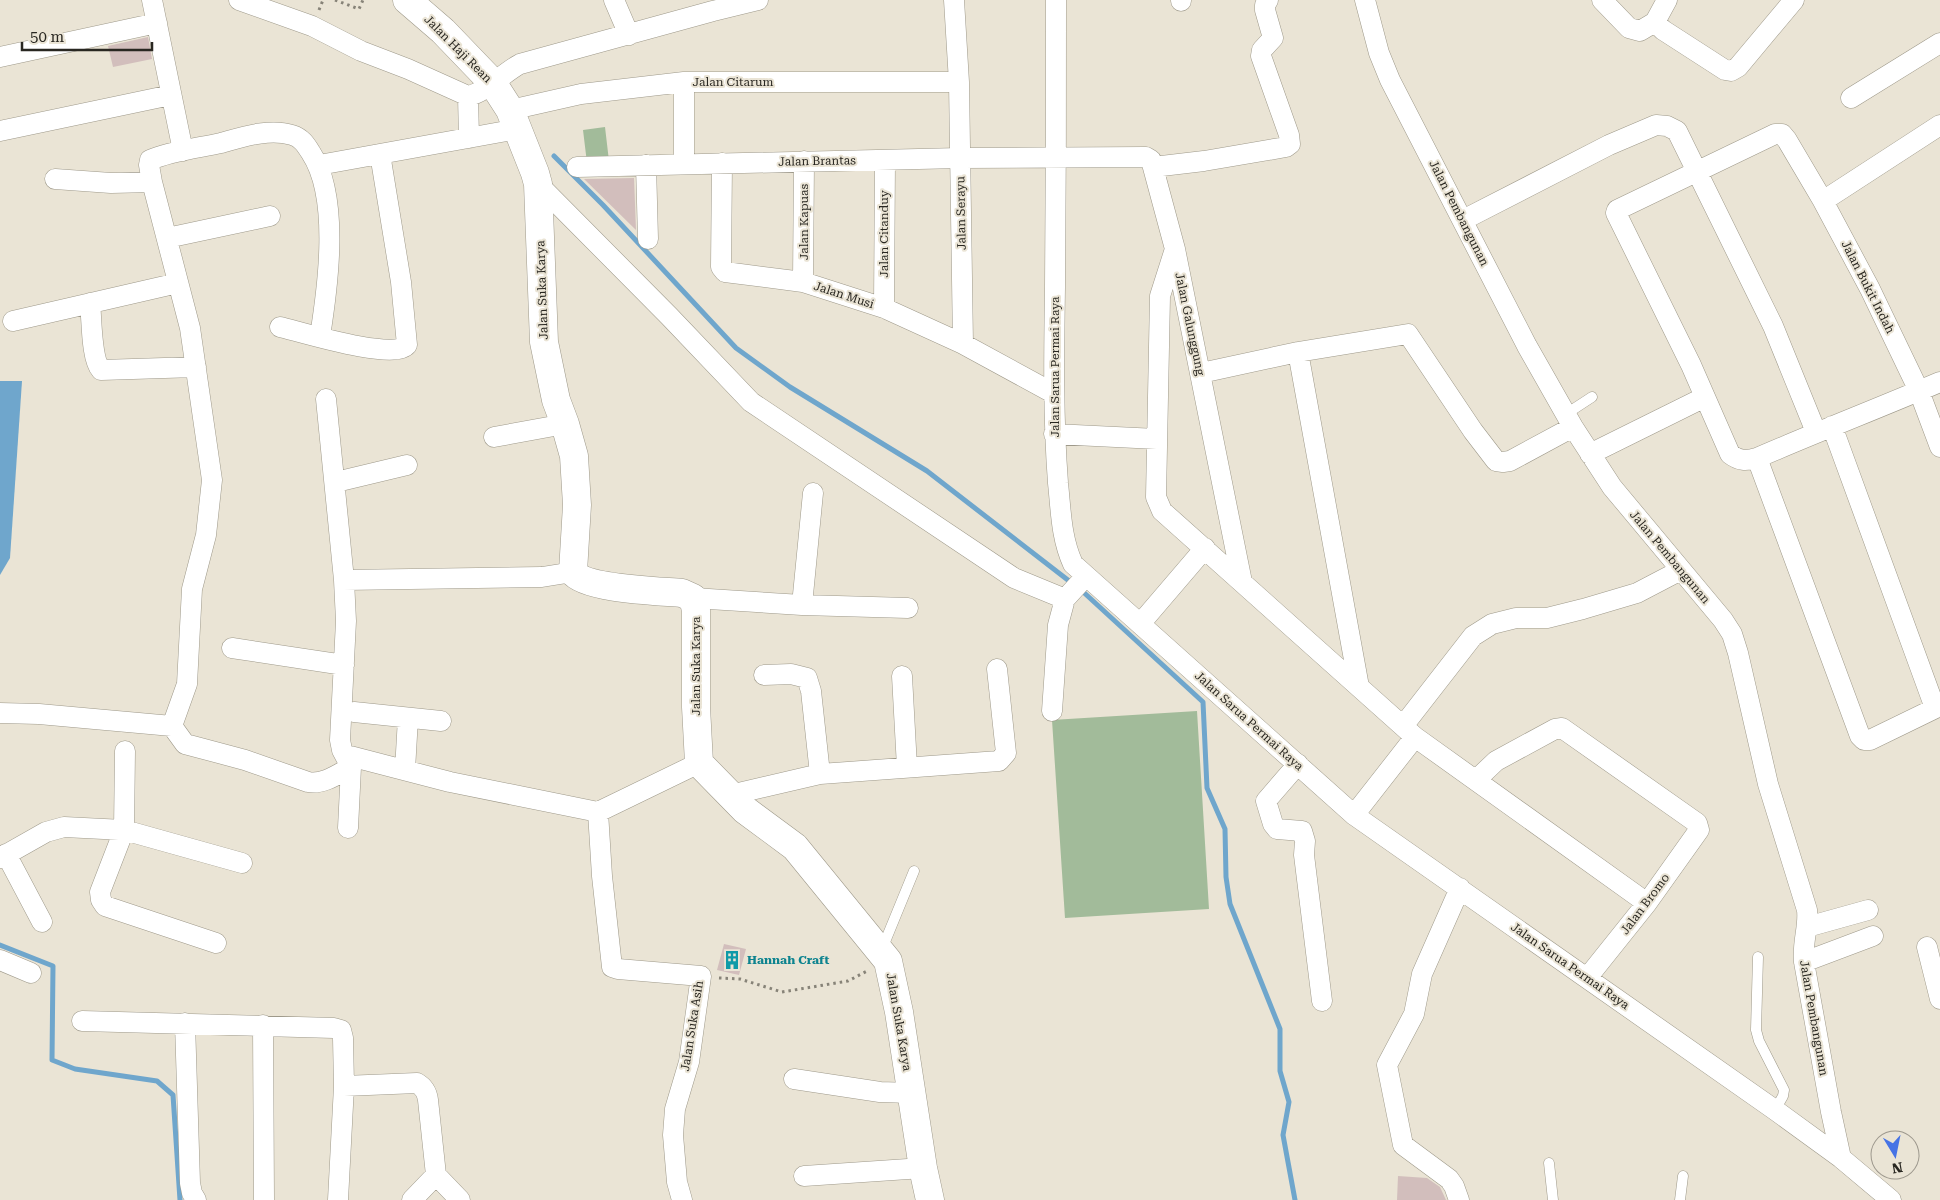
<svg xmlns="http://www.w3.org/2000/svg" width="1940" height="1200" font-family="'Roboto Serif',serif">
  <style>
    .green { fill: #a2bb9a }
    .water { fill: #6fa6cc }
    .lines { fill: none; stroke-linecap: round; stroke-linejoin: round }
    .stream { stroke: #6fa6cc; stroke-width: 5 }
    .building { fill: #d2bebc }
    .lane-casing { stroke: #9e998a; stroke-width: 11 }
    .street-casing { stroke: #9e998a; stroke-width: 21 }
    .secondary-casing { stroke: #9e998a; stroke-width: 29 }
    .path { stroke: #878378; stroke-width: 3; stroke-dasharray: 2.5 4; stroke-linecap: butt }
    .lane { stroke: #fff; stroke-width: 10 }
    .street { stroke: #fff; stroke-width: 20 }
    .secondary { stroke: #fff; stroke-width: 28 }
    .labels { text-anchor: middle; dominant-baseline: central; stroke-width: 4; stroke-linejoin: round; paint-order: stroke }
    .street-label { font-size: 12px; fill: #292721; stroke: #eae4d5 }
    .culture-label { font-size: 12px; font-weight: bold; fill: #0d838f; stroke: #eae4d5; text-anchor: start }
  </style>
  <rect width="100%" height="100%" fill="#eae4d5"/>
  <path class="green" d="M605 127 609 161 587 163 583 130Z
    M1197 711 1209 909 1065 918 1052 720Z"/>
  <path class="water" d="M0 381H22L10 558 0 575Z"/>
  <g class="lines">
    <path class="stream" d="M554 156 603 205 736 348 790 387 927 471 1073 584
      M1080 589 1203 702 1207 788 1225 829 1226 877 1230 904 1280 1029V1071L1289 1102 1283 1135 1295 1200
      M0 945 53 966 52 1060 75 1069 157 1081 173 1095 180 1200"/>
  </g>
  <path class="building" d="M148 37 152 59 113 67 108 46Z
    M634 178 636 230 584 179Z
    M724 944 746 949 739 975 717 970Z
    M1398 1176 1427 1178 1440 1187 1446 1200H1397Z"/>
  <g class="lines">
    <g class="lane-casing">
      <path id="lane" d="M1566 414 1592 397
        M882 949 914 871
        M1758 957 1756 1030 1759 1041 1784 1090 1783 1096 1775 1110
        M1549 1163 1553 1200
        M1680 1200 1683 1176"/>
    </g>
    <g class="street-casing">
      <path id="street" d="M152 0 183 151
        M239 0 312 26 361 51 408 69 468 96C485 93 503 73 520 64L713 11 758 0
        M614 0 629 35
        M954 0 959 82 963 344
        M1056 0C1056 96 1056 191 1055 287 1054 353 1053 418 1058 483 1061 511 1061 538 1073 564L1354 815 1775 1110 1841 1158 1891 1200
        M1181 0V1
        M1365 0 1379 53 1390 80 1527 346 1573 427 1612 487 1723 620 1732 634 1738 653 1768 784 1807 910C1809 927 1802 942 1804 962L1831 1112 1841 1158
        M1602 0 1629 28 1640 31 1655 22 1667 0
        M1655 22 1663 30 1725 70 1731 71 1738 67 1794 0
        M0 57 157 23
        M684 82V164
        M468 96 469 138
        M1851 98 1940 43
        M510 110 581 94 684 82H959
        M0 131 171 95
        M722 163 721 267 725 272 803 282 884 308 963 344 1053 393
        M319 165 518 129
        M646 165 648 239
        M577 167 960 158 1146 157 1151 160 1175 249 1242 582
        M1153 167 1204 161 1286 147 1290 144 1289 135 1261 56 1262 50 1273 38 1265 10V5L1268 0
        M55 179 111 183 152 182
        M538 184 669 316 751 402 1014 578 1065 599
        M1823 201 1940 125
        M1463 220 1609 145 1656 125 1667 126 1677 131 1773 326 1816 432
        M167 238 270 216
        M1175 249 1160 296 1156 497 1162 511 1415 737 1647 903
        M803 282 804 161
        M90 303C92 320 91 359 101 370L196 367
        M884 308 885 160
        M13 321 178 283
        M280 327C301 332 394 361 407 345L401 282 380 154
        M320 336C328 286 340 197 311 153 306 145 302 138 292 135 269 128 243 137 221 143 198 148 171 151 150 160L149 165 152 182 190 328 212 480 206 535 192 589 187 684 172 726 185 744 245 760 308 782C323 785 338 774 351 767
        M1298 352 1359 687
        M1201 373 1298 352 1408 334 1473 431 1496 461 1503 462 1510 461 1573 427
        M1940 382C1879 408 1817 432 1757 458 1746 461 1739 461 1730 454L1691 365 1616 213 1617 210 1775 134H1782L1787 140 1823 201 1870 289 1919 391 1940 447
        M326 399 344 580 346 621 340 740 342 750 351 767 348 828
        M1832 426 1935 708
        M1054 434 1157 439
        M494 437 565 424
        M1590 454 1705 397
        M1757 458 1860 736 1864 740H1870L1940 706
        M336 482 407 465
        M344 580 542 577 573 572
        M693 598 802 605 908 608
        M802 605 813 493
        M1140 624 1205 548
        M232 648 344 665
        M764 675 791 674 807 678 811 691 820 774
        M902 676 907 767
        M1052 711 1058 625 1065 599 1086 576
        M354 712 441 721
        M0 713 39 714 172 726
        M1403 726 1473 636 1492 624 1516 618H1547L1583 609 1637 593 1681 570
        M125 751 124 830 100 892 101 900 105 906 216 943
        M346 755 450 782 598 812
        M1298 764 1266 801 1273 824 1277 829 1302 831 1305 841 1304 855 1322 1001
        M405 770 408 718
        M1476 780 1496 761 1555 729 1562 728 1697 823 1699 830 1647 903 1587 978
        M730 795 820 774 999 761 1006 753 997 669
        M598 812 602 876 612 967 618 969 701 976 689 1062 675 1109 673 1135 677 1182 682 1200
        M598 812 699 763
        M1354 815 1415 737
        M6 854 42 922
        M0 858 46 832 64 827 124 830 242 863
        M1807 927 1868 910
        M1927 947 1940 999
        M0 960 31 973
        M1804 962 1873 936
        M82 1021 334 1028 341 1030 343 1038 344 1086 338 1200
        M185 1023 190 1183 192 1193 196 1200
        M263 1025 264 1200
        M794 1079 880 1092 911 1093
        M344 1086 417 1083C424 1087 427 1092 428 1100L436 1175 460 1200
        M804 1176 923 1168
        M412 1200 436 1175
        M1459 1200 1454 1186 1449 1179 1403 1145 1387 1065 1414 1014 1422 974 1460 888"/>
    </g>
    <g class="secondary-casing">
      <path id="secondary" d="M407 0 443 31 492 82 510 110 535 173 538 184 544 342 556 400 565 424 574 456 577 505 573 572C585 589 660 591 682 593L693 598 696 610V707L699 763 745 810 795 847 888 961 899 1012 923 1168 930 1200"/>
    </g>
    <path class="path" d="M335 0 359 9 363 0
      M319 10 323 0
      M719 978 740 979 782 992 848 981 869 970"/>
    <use href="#lane" class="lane"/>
    <use href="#street" class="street"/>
    <use href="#secondary" class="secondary"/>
  </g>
  <defs>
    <g id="building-bare" transform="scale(1.5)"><path d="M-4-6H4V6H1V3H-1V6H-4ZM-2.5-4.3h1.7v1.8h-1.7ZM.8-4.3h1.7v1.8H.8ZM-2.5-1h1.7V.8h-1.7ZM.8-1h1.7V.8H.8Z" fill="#0f9aa8" stroke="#eae4d5" stroke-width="2.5" paint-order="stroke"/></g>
  </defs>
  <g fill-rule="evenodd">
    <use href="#building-bare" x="732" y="960"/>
  </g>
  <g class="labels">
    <g class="street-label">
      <text transform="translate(458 49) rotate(45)">Jalan Haji Rean</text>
      <text x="733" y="82">Jalan Citarum</text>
      <text transform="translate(817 161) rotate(-1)">Jalan Brantas</text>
      <text transform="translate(961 213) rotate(-91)">Jalan Serayu</text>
      <text transform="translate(1459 213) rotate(63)">Jalan Pembangunan</text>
      <text transform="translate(804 222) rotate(-90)">Jalan Kapuas</text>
      <text transform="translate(884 234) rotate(-90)">Jalan Citanduy</text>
      <text transform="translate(1868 287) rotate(63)">Jalan Bukit Indah</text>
      <text transform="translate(542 290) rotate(-92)">Jalan Suka Karya</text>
      <text transform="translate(844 295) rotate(18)">Jalan Musi</text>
      <text transform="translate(1190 324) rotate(78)">Jalan Galunggung</text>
      <text transform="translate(1055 367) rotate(-90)">Jalan Sarua Permai Raya</text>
      <text transform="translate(1670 557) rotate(50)">Jalan Pembangunan</text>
      <text transform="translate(696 666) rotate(-90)">Jalan Suka Karya</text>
      <text transform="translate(1249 721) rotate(42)">Jalan Sarua Permai Raya</text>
      <text transform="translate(1645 904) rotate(-53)">Jalan Bromo</text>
      <text transform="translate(1570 966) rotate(35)">Jalan Sarua Permai Raya</text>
      <text transform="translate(1814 1018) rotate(80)">Jalan Pembangunan</text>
      <text transform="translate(899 1022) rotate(80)">Jalan Suka Karya</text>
      <text transform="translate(692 1026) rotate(-81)">Jalan Suka Asih</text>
    </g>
    <g class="culture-label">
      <text x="747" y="960">Hannah Craft</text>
    </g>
  </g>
  <g transform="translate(1895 1155) rotate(170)"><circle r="24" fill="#eae4d5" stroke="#9d988d"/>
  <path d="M0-4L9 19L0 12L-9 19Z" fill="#4673e5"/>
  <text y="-8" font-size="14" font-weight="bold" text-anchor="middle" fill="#292721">N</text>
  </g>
  <path d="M22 42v8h130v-8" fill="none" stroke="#292721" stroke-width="2.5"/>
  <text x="30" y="42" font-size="15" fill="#292721" stroke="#eae4d5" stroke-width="4" paint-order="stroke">50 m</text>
</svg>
